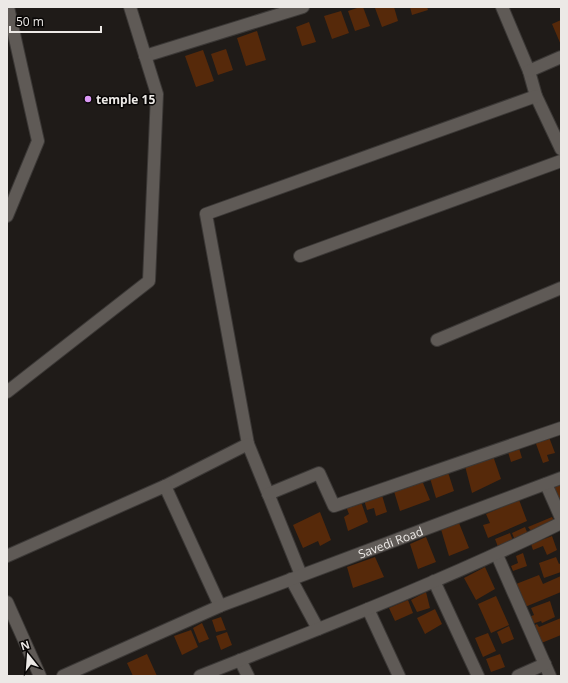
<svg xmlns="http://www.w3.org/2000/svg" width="568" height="683" font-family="'Open Sans',sans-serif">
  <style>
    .building { fill: #56290a }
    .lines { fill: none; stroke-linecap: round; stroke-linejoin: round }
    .minor-casing { stroke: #3b3836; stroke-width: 14 }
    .minor { stroke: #5f5a56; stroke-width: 12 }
    .poi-dot { fill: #db99f5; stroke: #080605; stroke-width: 1.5 }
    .labels { text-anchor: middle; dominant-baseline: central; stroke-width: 3; stroke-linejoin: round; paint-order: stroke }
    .poi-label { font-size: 12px; font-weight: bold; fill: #ece9e6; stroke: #080605; text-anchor: start }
    .street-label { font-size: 12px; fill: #ece9e6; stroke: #080605 }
  </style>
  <rect width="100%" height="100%" fill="#1f1b18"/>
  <path class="building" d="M360 7H363L370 26 355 31 348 11Z
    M394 7 398 21 382 27 375 8Z
    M410 7H427L428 10 412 15Z
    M341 11 349 33 332 39 324 16Z
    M561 20V45L552 24Z
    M309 22 316 42 302 46 296 27Z
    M257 31 266 60 246 66 237 38Z
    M226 49 233 70 218 75 211 54Z
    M203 50 214 81 196 87 185 56Z
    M549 437 555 453 547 455 549 461 543 463 535 441Z
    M519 448 522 458 511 462 508 452Z
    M492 453 501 479 472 493 464 462Z
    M447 469 454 491 436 498 429 475Z
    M421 478 430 500 400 511 393 488Z
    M560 484 561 503 557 504 551 488Z
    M381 492 387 512 376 516 374 508 367 510 364 500Z
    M518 497 527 521 488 538 483 525 490 523 486 514 500 508 499 504Z
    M360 499 368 522 348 531 344 517 349 514 345 504Z
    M320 512 331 540 320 546 318 541 303 548 293 525Z
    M552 517 556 524 534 535 528 527Z
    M448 522 450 526 459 523 469 548 449 556 440 526Z
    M525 527 529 537 516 543 512 533Z
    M510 533 515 546 500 552 495 539Z
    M552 536 557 550 547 555 543 546 533 550 531 544Z
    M426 537 436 562 418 569 410 544Z
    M523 553 527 566 513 571 511 566 518 563 516 556Z
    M375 557 384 577 353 588 347 567Z
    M556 557 559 564 561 563V572L544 578 539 563Z
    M485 567 495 589 476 600 464 578Z
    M539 575 543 584 561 576V592L525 607 516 584Z
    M426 592 430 608 417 612 411 600Z
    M496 596 509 625 491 633 478 604Z
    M408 600 413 613 395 621 389 608Z
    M550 601 555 617 542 623 541 621 532 624 529 617 534 615 531 608Z
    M435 609 442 624 425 634 417 618Z
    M221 617 226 630 216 632 212 620Z
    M561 618V635L539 644 531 627 537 624 539 627Z
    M202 623 209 639 199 643 193 628Z
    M509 626 514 639 502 644 497 632Z
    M191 630 198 647 182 655 174 636Z
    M227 632 232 645 221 650 216 636Z
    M488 633 496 651 483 657 475 638Z
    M147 654 157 676H133L127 663Z
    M500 654 505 667 491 672 486 659Z"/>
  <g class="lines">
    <g class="minor-casing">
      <g id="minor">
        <path d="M502 7 529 71 536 96 561 149"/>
        <path d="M145 56 303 7"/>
        <path d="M529 71 561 57"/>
        <path d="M7 216 38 141 8 7"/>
        <path d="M300 256 561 161"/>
        <path d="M437 340 561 288"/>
        <path d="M7 392 149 281 157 94 130 7"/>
        <path d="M248 444 206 214 536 96"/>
        <path d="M546 484 561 518"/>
        <path d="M165 486 248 444 301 575"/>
        <path d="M268 494 319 473 334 506 561 428"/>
        <path d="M497 555 550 676"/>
        <path d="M7 556 165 486 220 606"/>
        <path d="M291 579 318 629"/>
        <path d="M434 581 478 676"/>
        <path d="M7 602 40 676"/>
        <path d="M368 609 399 676"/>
        <path d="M240 660 248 676"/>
        <path id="s1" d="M63 676 220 606 561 478"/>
        <path d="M200 676C321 628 444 581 561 523"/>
        <path d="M518 676 545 664"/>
      </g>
    </g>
    <use href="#minor" class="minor"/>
  </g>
  <circle class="poi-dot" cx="88" cy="99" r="4"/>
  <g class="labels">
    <g class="poi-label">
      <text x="96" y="99">temple 15</text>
    </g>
    <g class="street-label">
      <text stroke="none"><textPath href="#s1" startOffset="354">Savedi Road</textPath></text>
    </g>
  </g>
  <rect width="568" height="683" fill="none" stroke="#ece9e6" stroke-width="16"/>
  <g transform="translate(28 655) rotate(343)" stroke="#080605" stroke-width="3" paint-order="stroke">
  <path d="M0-3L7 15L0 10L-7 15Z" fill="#ece9e6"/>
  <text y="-6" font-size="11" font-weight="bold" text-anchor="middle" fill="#ece9e6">N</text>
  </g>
  <path d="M10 26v6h91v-6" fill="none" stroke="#ece9e6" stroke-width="2"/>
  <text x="16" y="26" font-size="12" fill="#ece9e6" stroke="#080605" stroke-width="3" paint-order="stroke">50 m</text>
</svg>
